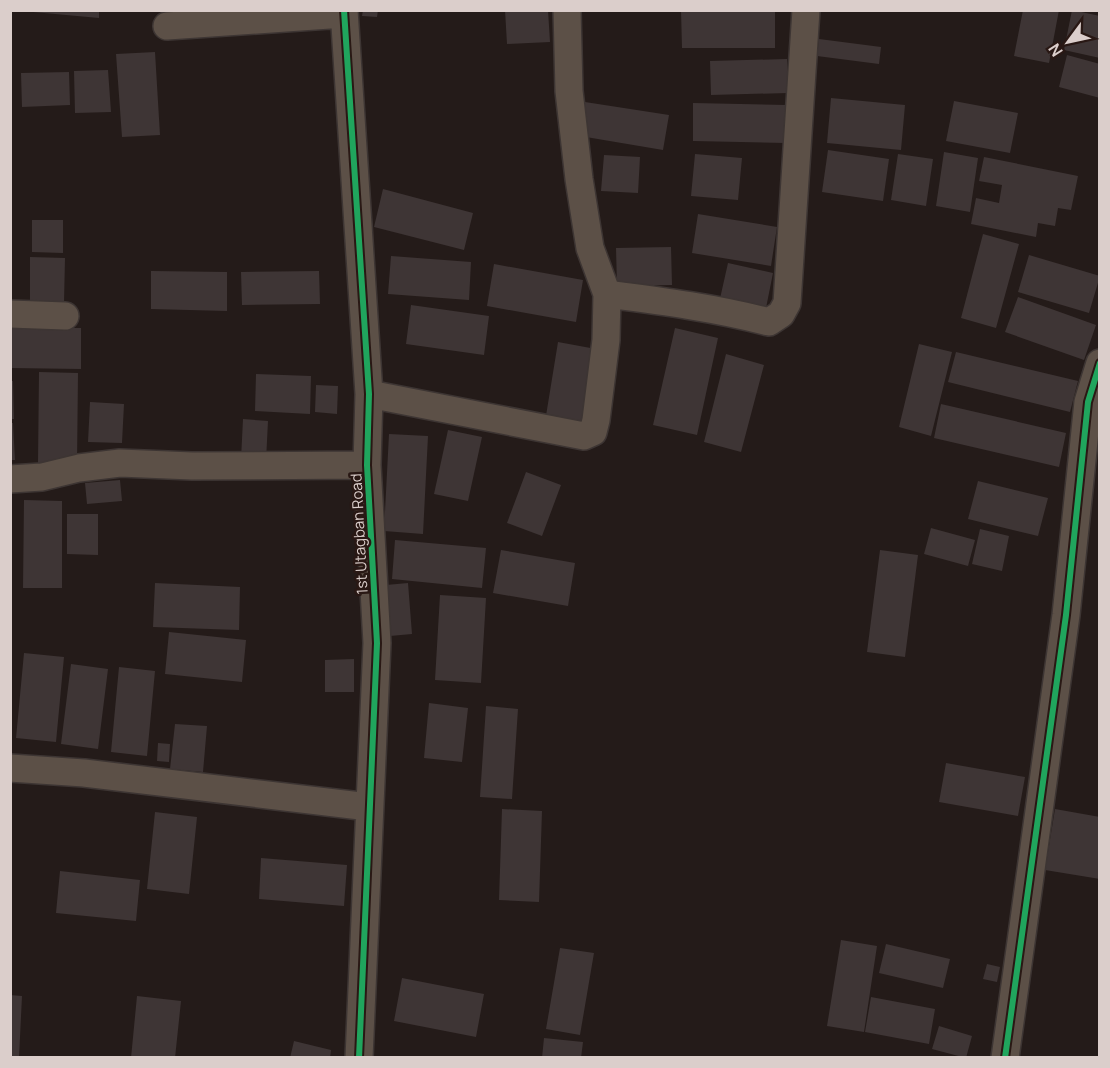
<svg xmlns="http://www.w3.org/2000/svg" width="1110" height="1068" font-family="Manrope,sans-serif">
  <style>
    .building { fill: #3e3535 }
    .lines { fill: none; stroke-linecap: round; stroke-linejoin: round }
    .minor-casing { stroke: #3d3533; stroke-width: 30 }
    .minor { stroke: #5c5047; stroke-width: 27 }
    .cycleway-casing { stroke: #291814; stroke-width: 10 }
    .cycleway { stroke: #20a55d; stroke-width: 6 }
    .labels { text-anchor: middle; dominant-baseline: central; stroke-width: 5; stroke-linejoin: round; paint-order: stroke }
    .street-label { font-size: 15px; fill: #dbcecb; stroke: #291814 }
  </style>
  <rect width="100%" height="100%" fill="#241b19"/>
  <path class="building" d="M33 10H99V18L33 12Z
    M363 10H378L377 17 362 16Z
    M505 10H548L550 42 507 44Z
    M681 10H775V48H682Z
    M1023 10H1059L1049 63 1014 56Z
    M1072 10 1100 16V58L1064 50Z
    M819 39 881 47 879 64 817 56Z
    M155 52 160 135 122 137 116 54Z
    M1067 55 1100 64V98L1059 87Z
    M787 59 788 93 711 95 710 61Z
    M108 70 111 112 75 113 74 71Z
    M69 72 70 105 22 107 21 73Z
    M831 98 905 105 901 150 827 143Z
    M954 101 1018 113 1010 153 946 141Z
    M585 102 669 115 663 150 580 136Z
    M693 103 786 105V143L693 141Z
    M828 150 889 159 883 201 822 192Z
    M944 152 978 158 970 212 936 206Z
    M695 154 742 158 738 200 691 196Z
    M898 154 933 159 926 206 891 200Z
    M604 155 640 157 638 193 601 191Z
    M984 157 1078 176 1071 210 1058 208 1055 226 1038 223 1036 237 971 224 976 198 999 203 1002 185 979 181Z
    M383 189 473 213 464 250 374 227Z
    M698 214 777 227 771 266 692 253Z
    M32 220H63V253L32 252Z
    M983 234 1019 244 996 328 961 318Z
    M671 247 672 285 617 286 616 248Z
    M1029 255 1100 276 1089 313 1018 292Z
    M391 256 471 262 469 300 388 294Z
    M30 257 65 258 64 303H30Z
    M728 263 773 273 765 313 719 303Z
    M494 264 583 280 576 322 487 306Z
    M151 271 227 272V311L151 309Z
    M319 271 320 304 242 305 241 272Z
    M1018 297 1096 325 1084 360 1005 332Z
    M411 305 489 316 484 355 406 344Z
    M10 328H81V369L10 368Z
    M675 328 718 338 697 435 653 425Z
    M558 342 596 349 581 435 544 428Z
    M919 344 952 352 931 436 899 427Z
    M956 352 1078 381 1070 412 948 382Z
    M726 354 764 365 741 452 704 442Z
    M39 372 78 373 77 464 38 463Z
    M256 374 311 376 310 414 255 411Z
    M10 381H13L14 419H10Z
    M316 385 338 386 337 414 315 412Z
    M90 402 124 404 122 443 88 442Z
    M941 404 1066 433 1059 467 934 438Z
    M243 419 268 421 266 461 241 459Z
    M10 423H13L15 460H10Z
    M448 430 482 437 468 501 434 494Z
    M389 434 428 436 423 534 384 531Z
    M526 472 561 485 542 536 507 523Z
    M120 480 122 501 87 504 85 483Z
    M978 481 1048 498 1038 536 968 519Z
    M24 500 62 501V588H23Z
    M67 514H98V555L67 554Z
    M931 528 975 540 968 566 924 554Z
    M980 529 1009 536 1002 571 972 564Z
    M395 540 486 548 482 588 392 579Z
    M501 550 575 563 568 606 493 593Z
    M880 550 918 555 905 657 867 652Z
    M155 583 240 587 239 630 153 627Z
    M408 583 412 634 390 636 386 585Z
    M440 595 486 598 481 683 435 680Z
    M169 632 246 640 242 682 165 674Z
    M24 653 64 657 56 742 16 738Z
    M354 659V692H325V660Z
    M71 664 108 669 98 749 61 744Z
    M119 667 155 671 147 756 111 752Z
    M429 703 468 708 462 762 424 758Z
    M486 706 518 709 512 799 480 797Z
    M175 724 207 726 203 772 170 769Z
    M158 743 170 744 169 762 157 761Z
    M946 763 1025 777 1018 816 939 802Z
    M502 809 542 811 539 902 499 900Z
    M1055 809 1100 817V879L1045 870Z
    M155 812 197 817 189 894 147 889Z
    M261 858 347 865 344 906 259 899Z
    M60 871 140 880 136 921 56 913Z
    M841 940 877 946 864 1032 827 1026Z
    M886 944 950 959 943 988 879 973Z
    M560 948 594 953 580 1035 546 1029Z
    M987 964 1000 967 997 982 983 979Z
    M402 978 484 994 476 1037 394 1021Z
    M10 995 22 996 19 1058H10Z
    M137 996 181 1001 175 1058H131Z
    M871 997 935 1009 929 1044 865 1032Z
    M939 1026 972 1036 966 1058 932 1049Z
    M544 1038 583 1042 581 1058H542Z
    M294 1041 331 1050 330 1058H290Z"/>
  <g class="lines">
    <g class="minor-casing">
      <path id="minor" d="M344 10 369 394 367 465 377 643 359 1058
        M167 26 344 14
        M607 294C661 301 716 308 769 322L781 314 787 303 806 10
        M10 314 65 316
        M369 394 584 436 593 432 596 420 606 340 607 294 590 248 579 179 569 91 567 10
        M10 479 42 477 79 468 120 463 192 466 367 465
        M10 768 84 773 369 807
        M1005 1058 1066 615 1088 402 1100 363"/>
    </g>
    <use href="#minor" class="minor"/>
    <g class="cycleway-casing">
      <path id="cycleway" d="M344 10 369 394 367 465 377 643 359 1058
        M1005 1058 1066 615 1088 402 1100 363"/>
    </g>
    <use href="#cycleway" class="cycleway"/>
  </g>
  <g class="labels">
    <g class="street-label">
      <text transform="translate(359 534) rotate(-93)">1st Utagban Road</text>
    </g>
  </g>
  <rect width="1110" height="1068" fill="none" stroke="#dbcecb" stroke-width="24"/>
  <g transform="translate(1068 42) rotate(237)" stroke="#291814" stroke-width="4.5" paint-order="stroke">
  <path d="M0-4.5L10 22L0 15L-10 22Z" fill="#dbcecb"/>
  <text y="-9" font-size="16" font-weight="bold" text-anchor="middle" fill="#dbcecb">N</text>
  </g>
</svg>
